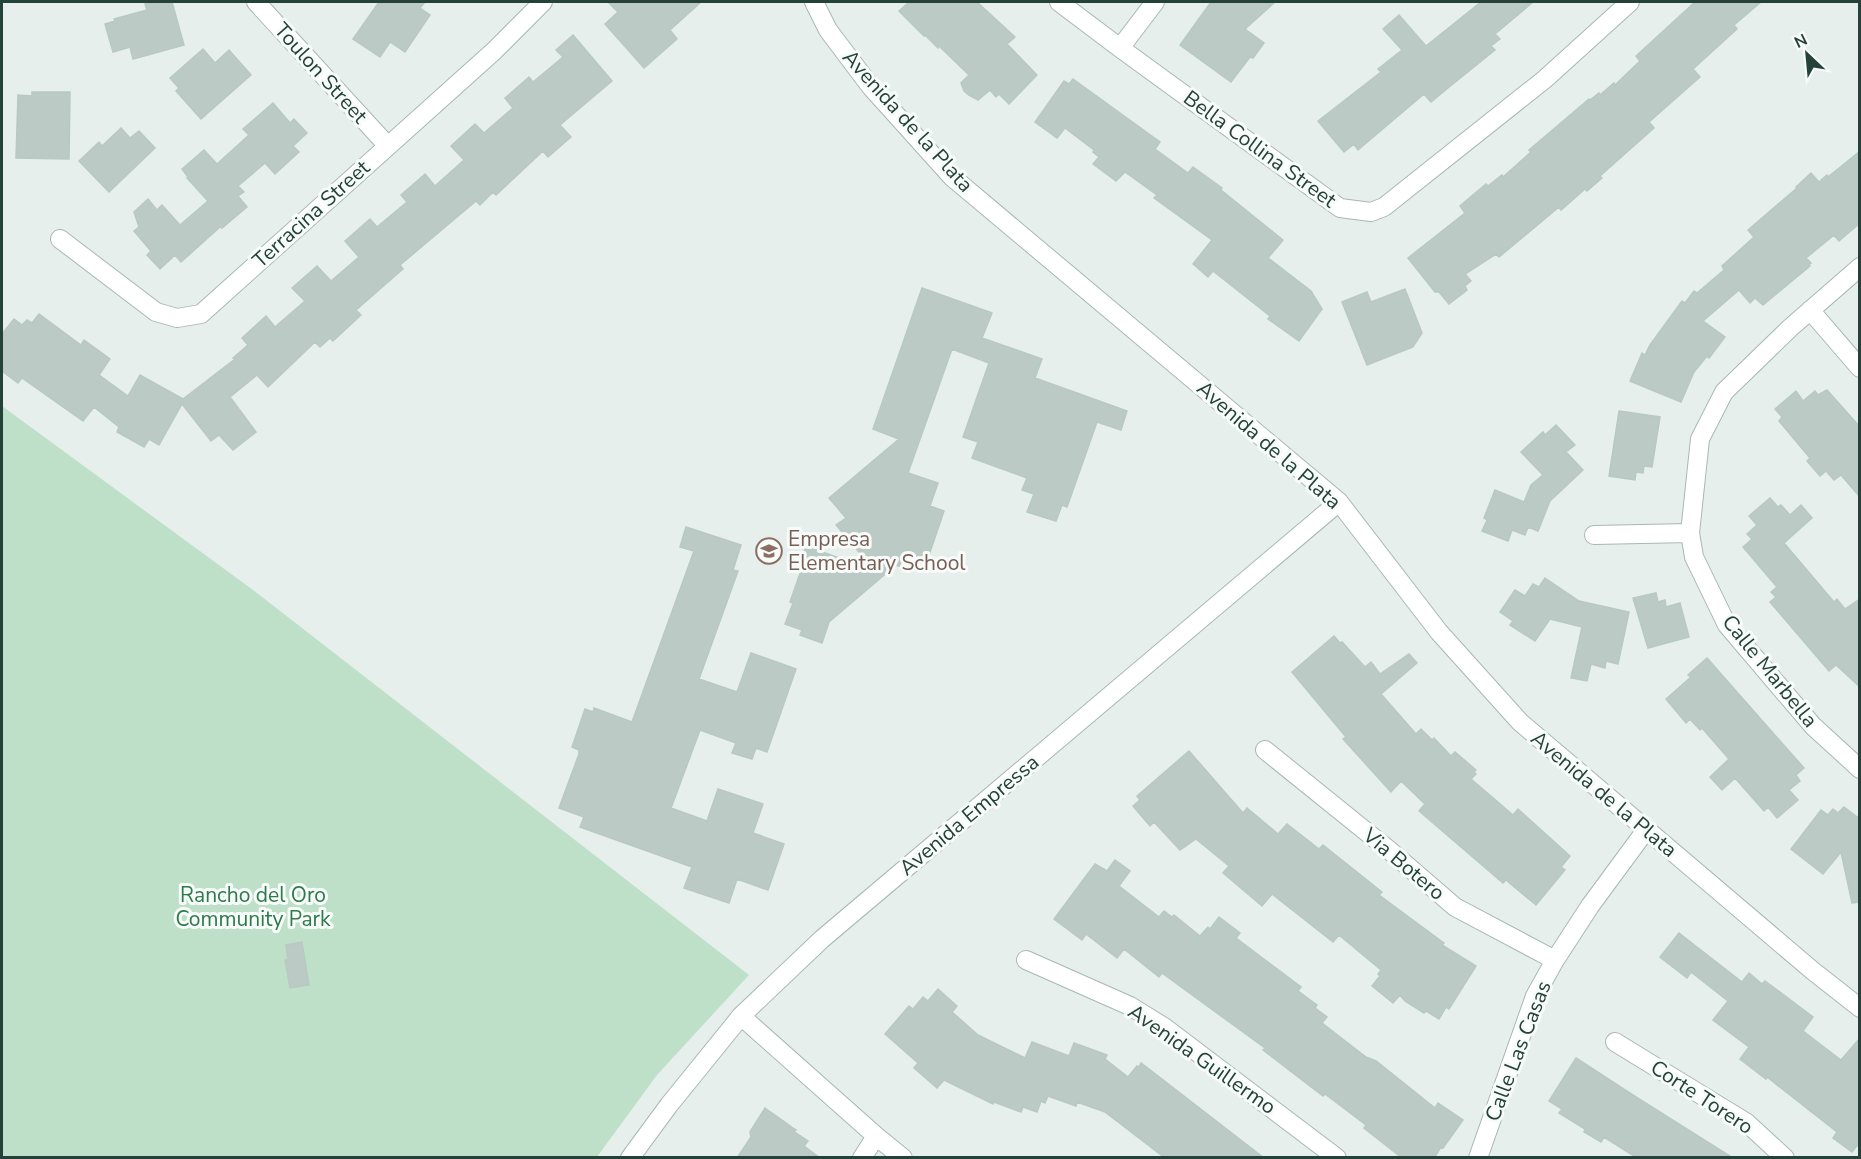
<svg xmlns="http://www.w3.org/2000/svg" width="1861" height="1159" font-family="'Nunito Sans',sans-serif">
  <style>
    .green { fill: #bfe0c8 }
    .building { fill: #bbcac4; stroke: #b8c9c2; stroke-width: 1.5 }
    .lines { fill: none; stroke-linecap: round; stroke-linejoin: round }
    .minor-casing { stroke: #a8b8b2; stroke-width: 20 }
    .tertiary-casing { stroke: #a8b8b2; stroke-width: 20 }
    .minor { stroke: #fff; stroke-width: 18 }
    .tertiary { stroke: #fff; stroke-width: 18 }
    .labels { text-anchor: middle; dominant-baseline: central; stroke-width: 6; stroke-linejoin: round; paint-order: stroke }
    .street-label { font-size: 21px; fill: #24423a; stroke: #f7fbf9 }
    .education-label { font-size: 21px; fill: #785e54; stroke: #f7fbf9; text-anchor: start }
    .park-label { font-size: 21px; fill: #2d7a4b; stroke: #f7fbf9 }
  </style>
  <rect width="100%" height="100%" fill="#e6efeb"/>
  <path class="green" d="M2 406 253 590 749 975 657 1075 597 1157H2Z"/>
  <path class="building" d="M155 2H172L184 45 133 59 130 47 113 52 105 24 115 21 114 19 147 10 145 4Z
    M379 2H425L420 8 430 15 405 52 390 42 380 57 353 39Z
    M608 2H701L670 30 677 39 644 68 605 24 618 12Z
    M909 2H977L1015 37 1007 44 1037 75 1009 104 999 94 996 97 990 90 978 100 969 95 964 91 961 83 969 75 939 46 938 48 925 35 924 36 899 11Z
    M1211 2H1275L1245 29 1264 43 1253 58 1250 57 1231 82 1180 45Z
    M1481 2H1533L1495 34 1500 39 1491 46 1495 50 1448 88 1431 102 1424 94 1358 150 1354 144 1344 152 1318 121 1381 72 1378 69 1402 50 1383 29 1399 15 1426 46Z
    M1695 2H1761L1734 25 1737 29 1693 69 1700 77 1649 122 1654 128 1600 176 1602 178 1587 191 1585 189 1561 210 1559 207 1499 257 1496 254 1465 274 1471 281 1465 286 1467 290 1449 304 1439 292H1435L1408 258 1465 213 1460 206 1486 184 1488 186 1502 175 1503 177 1531 152 1529 150 1589 99 1590 100 1599 93 1600 95 1614 83 1615 85 1640 61 1636 56Z
    M573 35 612 81 560 125 571 137 548 157 543 151 496 195 493 192 480 205 476 201 400 265 403 269 356 310 361 315 333 341 330 338 320 347 315 342 268 387 257 375 230 397 256 432 233 450 219 435 211 441 182 404 159 445 149 439 144 447 117 432 119 427 94 407 83 421 22 378 18 383 2 371V334L14 319 22 325 27 320 32 323 39 314 81 345 84 340 110 359 99 375 128 396 140 375 183 399 235 359 233 358 248 345 242 338 266 316 275 327 305 301 292 288 317 266 331 281 359 257 345 241 370 219 377 227 407 202 401 195 425 174 435 186 464 160 451 146 475 124 484 133 513 108 505 98 529 77 533 82 563 57 556 50Z
    M203 49 215 63 229 50 251 75 201 119 176 91 179 88 170 78Z
    M1073 79 1160 142 1155 149 1188 173 1193 167 1222 188 1221 190 1283 240 1268 258 1311 291 1322 309 1299 341 1268 319 1270 316 1213 271 1208 277 1193 264 1212 240 1154 198 1157 195 1125 172 1116 181 1093 164 1099 157 1093 152 1094 150 1065 128 1057 138 1035 122 1064 81 1069 84Z
    M32 92H70L69 159 16 158 18 95 32 96Z
    M273 103 290 123 294 119 307 133 293 146 299 152 275 174 265 163 238 186 244 192 238 196 247 207 222 228 220 227 181 262 175 255 160 269 147 255 151 251 134 231 139 227 134 212 148 199 157 210 162 205 180 225 208 201 187 178 188 177 182 169 204 150 217 164 249 135 243 129Z
    M121 128 130 138 139 131 155 148 109 192 79 161 99 142 102 146Z
    M1860 151V223L1839 241 1834 235 1806 258 1811 263 1809 264 1810 266 1763 305 1755 298 1750 303 1739 290 1703 321 1725 337 1709 358 1707 356 1694 372 1681 402 1630 381 1642 353 1645 355 1650 345 1682 301 1685 303 1694 291 1697 293 1724 270 1722 266 1754 237 1748 230 1797 188 1796 187 1811 173 1819 182 1827 175 1828 177Z
    M922 288 992 313 982 338 1042 359 1035 378 1127 411 1121 430 1097 422 1067 507 1062 505 1056 521 1027 512 1034 494 1022 490 1027 478 972 458 978 442 963 437 989 363 952 349 908 473 938 483 930 506 944 511 926 564 912 559 909 570 896 565 829 622 822 643 800 635 802 630 785 624 793 603 790 602 803 565 800 564 806 546 875 571 836 525 846 518 829 498 899 439 873 429Z
    M1405 289 1422 333 1413 347 1367 365 1342 302 1367 292 1371 302Z
    M1827 390 1860 427V497L1841 475 1834 480 1826 471 1820 476 1807 461 1810 458 1779 421 1782 417 1775 409 1796 391 1803 401 1815 391 1818 395Z
    M1619 411 1660 417 1652 467 1644 466 1643 473 1636 472 1635 480 1609 476Z
    M1556 425 1575 445 1566 452 1583 470 1550 501 1538 531 1528 527 1525 535 1512 530 1508 541 1482 531 1487 520 1484 518 1495 490 1524 502 1531 485 1543 475 1521 452 1543 432 1545 435Z
    M1770 498 1778 507 1781 505 1790 515 1801 505 1812 518 1784 543 1834 602 1837 599 1845 609 1860 599V687L1836 665 1829 671 1770 602 1776 597 1771 592 1777 587 1743 547 1752 539 1747 534 1757 525 1749 516Z
    M686 527 741 545 733 570 738 571 699 679 737 692 751 653 796 669 767 752 756 748 752 759 732 753 736 743 700 730 671 808 707 821 718 789 763 804 753 833 784 844 768 890 737 879 729 903 684 888 692 867 580 827 584 817 559 808 579 754V750L572 747 585 709 593 712 594 708 632 722 694 551 680 547Z
    M1545 578 1579 601 1629 612 1618 664 1606 661 1605 668 1591 664 1587 681 1571 678 1582 627 1550 619 1535 641 1510 625 1513 621 1500 612 1515 590 1525 596 1533 584 1539 587Z
    M1656 593 1658 602 1665 600 1666 607 1680 603 1689 637 1648 648 1633 598Z
    M1334 636 1340 643 1342 642 1365 667 1371 662 1380 674 1409 654 1417 663 1381 694 1416 734 1421 729 1432 740 1434 738 1451 756 1455 752 1476 770 1474 772 1476 774 1471 779 1513 815 1518 809 1570 856 1561 867 1565 870 1536 905 1506 880 1503 883 1419 811 1425 804 1401 781 1391 792 1343 739 1346 737 1292 672Z
    M1707 658 1804 768 1796 775 1800 781 1789 790 1798 800 1777 818 1768 807 1764 811 1735 778 1722 790 1710 777 1729 759 1702 728 1700 730 1690 719 1686 723 1666 699 1691 677 1688 675Z
    M1189 751 1243 813 1247 808 1278 834 1287 824 1319 849 1323 845 1382 892 1379 895 1444 943 1442 945 1476 966 1449 1009 1446 1007 1439 1019 1426 1011 1424 1013 1405 1001 1400 995 1393 1003 1372 986 1380 976 1378 974 1381 970 1339 935 1333 942 1272 894 1262 906 1223 873 1229 866 1196 839 1180 850 1154 822 1150 826 1133 806 1140 800 1137 796Z
    M1844 807 1860 819V902L1852 903 1841 852 1823 874 1791 849 1821 810 1828 815 1833 809 1838 813Z
    M1115 860 1130 871 1119 886 1159 917 1164 911 1172 917 1174 915 1200 936 1208 927 1210 929 1219 917 1240 933 1236 938 1301 987 1298 991 1317 1005 1315 1008 1327 1017 1322 1023 1366 1057 1376 1061 1435 1108 1438 1103 1463 1120 1443 1148 1441 1147 1434 1158H1402L1364 1128 1366 1125 1325 1094 1323 1096 1263 1050 1265 1048 1162 973 1159 977 1124 949 1117 958 1086 934 1082 940 1054 919 1095 864 1107 871Z
    M1679 933 1742 982 1749 973 1762 984 1765 981 1813 1017 1803 1031 1841 1060 1860 1038V1142L1852 1152 1833 1138 1837 1132 1767 1077 1766 1079 1740 1059 1749 1047 1713 1020 1728 1001 1691 972 1687 978 1660 957Z
    M302 942 309 985 290 988 285 960H288L286 945Z
    M938 989 957 1006 952 1012 978 1035 1025 1058 1032 1042 1069 1056 1074 1043 1107 1055 1105 1059 1128 1077 1137 1066 1139 1067 1141 1063 1264 1158H1165L1105 1112 1077 1102 1076 1106 1048 1096 1045 1103 1041 1101 1037 1112 1023 1107 1021 1112 994 1102 993 1104 944 1080 937 1088 914 1068 918 1063 885 1034 909 1006 913 1009 923 997 928 1001Z
    M1576 1058 1636 1097 1733 1158H1637L1604 1137 1601 1142 1584 1132 1585 1129 1559 1113 1562 1109 1549 1101Z
    M765 1108 796 1130 794 1132 808 1141 804 1146 820 1158H737L751 1137 750 1132Z"/>
  <g class="lines">
    <g class="minor-casing">
      <path id="minor" d="M256 2 387 145
        M1059 2 1120 48 1340 208 1371 212 1384 207 1545 79 1630 2
        M1120 48 1155 2
        M60 239 156 312 177 318 201 314 494 51 543 2
        M1860 267 1790 328 1724 392 1700 439 1690 533 1694 557 1727 625 1813 726 1860 769
        M1810 310 1860 368
        M1594 535 1690 533
        M1265 750 1389 850 1455 907 1555 960
        M1026 960 1130 1006 1164 1027 1337 1158
        M741 1016 876 1136 903 1158
        M1615 1042 1747 1123 1785 1158
        M862 1158 876 1136
        M1478 1158 1535 996 1555 960 1590 906 1646 830"/>
    </g>
    <g class="tertiary-casing">
      <path id="tertiary" d="M814 2 828 30 871 87 952 177 1339 502 1439 632 1520 722 1813 971 1860 1008
        M630 1158 669 1105 741 1016 822 939 1339 502"/>
    </g>
    <use href="#minor" class="minor"/>
    <use href="#tertiary" class="tertiary"/>
  </g>
  <defs>
    <g id="school-ring" transform="scale(1.35)"><circle r="9.5" fill="#f7fbf9" stroke="#8d6e63" stroke-width="1.5"/><path d="M0-5L7-2L0 1L-7-2ZM-4 1L0 2.5L4 1V4Q0 6-4 4Z" fill="#8d6e63"/></g>
  </defs>
  <g fill-rule="evenodd">
    <use href="#school-ring" x="769" y="551"/>
  </g>
  <g class="labels">
    <g class="street-label">
      <text transform="translate(321 73) rotate(48)">Toulon Street</text>
      <text transform="translate(908 121) rotate(48)">Avenida de la Plata</text>
      <text transform="translate(1260 149) rotate(36)">Bella Collina Street</text>
      <text transform="translate(311 214) rotate(-42)">Terracina Street</text>
      <text transform="translate(1269 445) rotate(41)">Avenida de la Plata</text>
      <text transform="translate(1770 671) rotate(51)">Calle Marbella</text>
      <text transform="translate(1604 794) rotate(40)">Avenida de la Plata</text>
      <text transform="translate(969 815) rotate(-40)">Avenida Empressa</text>
      <text transform="translate(1404 864) rotate(40)">Via Botero</text>
      <text transform="translate(1518 1051) rotate(-69)">Calle Las Casas</text>
      <text transform="translate(1202 1059) rotate(35)">Avenida Guillermo</text>
      <text transform="translate(1702 1097) rotate(33)">Corte Torero</text>
    </g>
    <g class="education-label">
      <text x="788" y="539">Empresa<tspan x="788" dy="24">Elementary School</tspan></text>
    </g>
    <g class="park-label">
      <text x="253" y="895">Rancho del Oro<tspan x="253" dy="24">Community Park</tspan></text>
    </g>
  </g>
  <rect width="1861" height="1159" fill="none" stroke="#24423a" stroke-width="6"/>
  <g transform="translate(1807 54) rotate(334)" stroke="#f7fbf9" stroke-width="4.5" paint-order="stroke">
  <path d="M0-4.5L10 22L0 15L-10 22Z" fill="#24423a"/>
  <text y="-9" font-size="16" font-weight="bold" text-anchor="middle" fill="#24423a">N</text>
  </g>
</svg>
